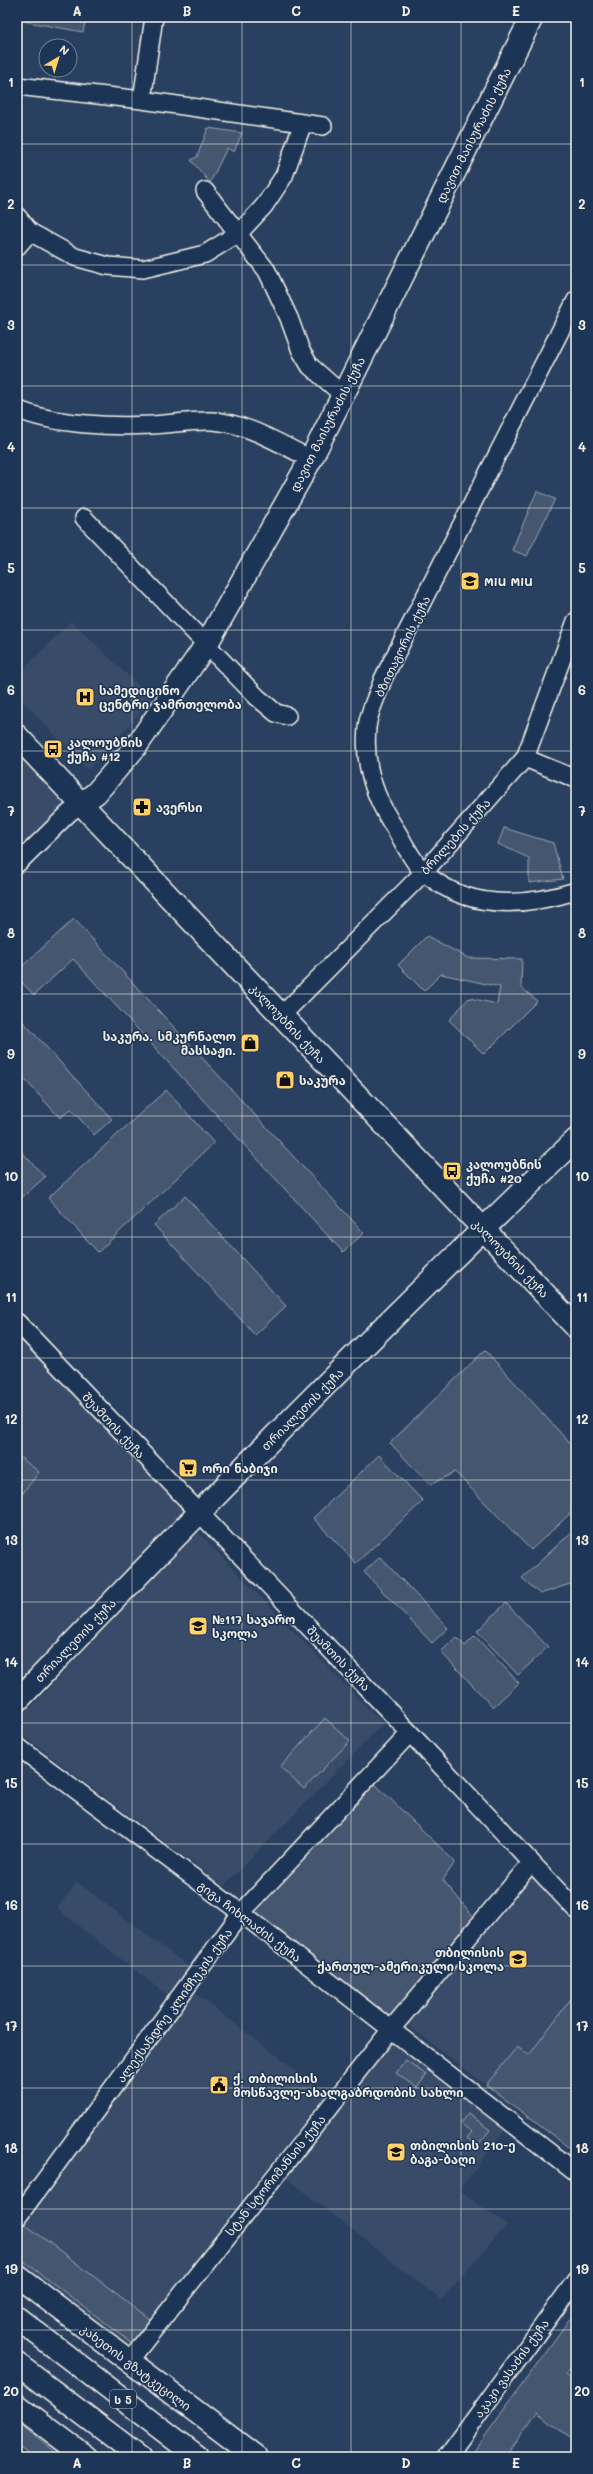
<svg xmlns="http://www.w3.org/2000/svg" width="593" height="2474" font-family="Mali,'Noto Sans Georgian',sans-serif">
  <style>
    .built { fill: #374c69 }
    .green { fill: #445771; stroke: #9ca4ac }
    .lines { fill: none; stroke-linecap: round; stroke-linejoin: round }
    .street-casing { stroke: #f4f1e8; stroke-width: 20 }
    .secondary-casing { stroke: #f4f1e8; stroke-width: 25 }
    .highway-casing { stroke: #f4f1e8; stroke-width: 25 }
    .street { stroke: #1d3557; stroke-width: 17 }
    .secondary { stroke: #1d3557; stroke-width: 22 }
    .highway { stroke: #1d3557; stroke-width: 22 }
    .grid { fill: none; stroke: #f4f1e8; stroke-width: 1; stroke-opacity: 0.55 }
    .labels { text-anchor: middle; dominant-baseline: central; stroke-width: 3; stroke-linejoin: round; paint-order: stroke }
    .shield { fill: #1d3557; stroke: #b4b9bc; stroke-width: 1 }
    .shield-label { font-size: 11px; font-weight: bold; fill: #f4f1e8 }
    .street-label { font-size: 12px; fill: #f4f1e8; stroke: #1d3557 }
    .poi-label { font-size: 12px; font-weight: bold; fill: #f4f1e8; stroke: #1d3557; text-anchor: start }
    .neatline { fill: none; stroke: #f4f1e8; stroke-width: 1.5 }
    .grid-label { font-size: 13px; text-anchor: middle; font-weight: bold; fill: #f4f1e8 }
  </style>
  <rect width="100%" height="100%" fill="#2a4060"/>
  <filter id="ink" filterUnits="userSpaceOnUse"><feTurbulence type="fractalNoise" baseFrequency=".025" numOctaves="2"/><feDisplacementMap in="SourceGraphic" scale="8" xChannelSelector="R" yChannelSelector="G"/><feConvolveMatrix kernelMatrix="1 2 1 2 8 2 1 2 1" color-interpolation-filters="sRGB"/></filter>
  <g filter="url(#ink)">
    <path class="built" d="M71 621 153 699 88 770 17 695V676Z
      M17 754 66 805 17 854Z
      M17 1334 184 1511 185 1515 17 1686V1501L39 1472 17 1455Z
      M197 1531 383 1724 224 1886 17 1731V1722Z
      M530 1874 576 1926V1992L528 2055 517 2047 486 2085 406 2024Z
      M77 1882 192 1969 171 1998 57 1909Z
      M190 1989 327 2094 230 2216 129 2352 17 2267V2226Z
      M391 2042 507 2128 459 2190 507 2225 441 2300 284 2176Z"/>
    <path class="green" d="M17 17H86L83 32 17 20Z
      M208 128 242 133 234 152 227 148 210 183 191 160 197 157Z
      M537 491 555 499 527 556 512 550Z
      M504 828 553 843 563 879 529 883V858L498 844Z
      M74 919 364 1233 343 1252 73 959 34 995 17 977V971Z
      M427 936 468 958 522 959 521 987 537 1001 484 1054 449 1020 469 998 497 1004 500 987 441 974 424 991 398 965Z
      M17 1015 112 1119 94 1135 71 1109 60 1118 17 1071V1055L20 1053 17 1050Z
      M166 1090 214 1143 98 1252 48 1198Z
      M17 1147 45 1177 17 1202Z
      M185 1196 286 1306 255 1335 154 1225Z
      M485 1350 576 1450V1508L531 1550 455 1472 430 1485 390 1443Z
      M17 1455 39 1472 17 1501Z
      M379 1455 423 1501 356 1563 313 1518Z
      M576 1528V1582L540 1594 522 1578Z
      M380 1557 448 1628 432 1643 364 1572Z
      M506 1603 548 1647 518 1675 477 1631Z
      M475 1636 519 1683 493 1707 441 1652 456 1637 465 1646Z
      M325 1718 350 1741 304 1789 280 1767Z
      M374 1783 455 1862 443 1880 474 1917 392 2016 388 2018 255 1917 254 1910Z
      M576 1992V2153L486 2085 517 2047 529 2055Z
      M406 2060 426 2075 417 2088 396 2073Z
      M468 2113 490 2130 477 2146 467 2138 472 2132 460 2123Z
      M22 2222 150 2319 132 2343 17 2256V2229Z
      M576 2310V2360L565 2375 576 2384V2443L537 2412 505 2457H470Z
      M17 2421 62 2457H32L17 2446Z"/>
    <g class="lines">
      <g class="street-casing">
        <path id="street" d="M17 86 142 100 323 126
          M142 100 154 17
          M205 191 267 271 289 318 301 351 310 366 343 395
          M17 216 30 232 75 257 108 266 143 269 205 254 239 233 264 206 284 176 303 123
          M17 247 30 232
          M576 300 383 679C378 695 368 712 367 728 363 766 375 799 396 830 404 843 413 863 425 873 468 911 524 907 576 891
          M17 409C52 425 113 427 152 425 172 424 193 420 212 421 247 423 280 444 311 459
          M84 518 257 697 276 713 287 716
          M525 758 576 779
          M17 864 69 813 81 804
          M281 1016 424 872 525 758 576 621
          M17 1322 410 1733 576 1910
          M17 1746 241 1913 576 2173
          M17 2218 241 1913 410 1733
          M129 2361 392 2028 531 1863
          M447 2457 576 2280"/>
      </g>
      <g class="secondary-casing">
        <path id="secondary" d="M17 736 576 1327
          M81 804 96 793 137 745 206 645 311 459 532 17
          M17 1701C200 1510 384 1322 576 1140
          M17 2276 256 2457
          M17 2405 86 2457"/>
      </g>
      <g class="highway-casing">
        <path id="highway" d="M17 2318 198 2457
          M17 2364 140 2457"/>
      </g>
      <use href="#street" class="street"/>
      <use href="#secondary" class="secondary"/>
      <use href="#highway" class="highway"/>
    </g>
  </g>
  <path class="grid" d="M132 17V2457M242 17V2457M351 17V2457M461 17V2457M17 144H576M17 265H576M17 386H576M17 508H576M17 630H576M17 751H576M17 872H576M17 994H576M17 1116H576M17 1237H576M17 1358H576M17 1480H576M17 1602H576M17 1723H576M17 1844H576M17 1966H576M17 2088H576M17 2209H576M17 2330H576"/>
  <defs>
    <g id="school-square" transform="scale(1)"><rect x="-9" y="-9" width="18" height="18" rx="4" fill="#ffd166" stroke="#1d3557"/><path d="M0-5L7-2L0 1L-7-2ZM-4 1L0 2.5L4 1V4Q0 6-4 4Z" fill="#111"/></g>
    <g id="hospital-square" transform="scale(1)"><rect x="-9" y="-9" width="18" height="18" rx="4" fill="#ffd166" stroke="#1d3557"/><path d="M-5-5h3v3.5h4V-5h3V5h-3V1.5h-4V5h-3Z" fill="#111"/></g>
    <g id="bus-square" transform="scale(1)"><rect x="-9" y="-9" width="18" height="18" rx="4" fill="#ffd166" stroke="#1d3557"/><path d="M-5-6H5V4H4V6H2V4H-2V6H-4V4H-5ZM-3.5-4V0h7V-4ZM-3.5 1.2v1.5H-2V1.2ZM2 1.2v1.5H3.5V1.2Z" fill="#111"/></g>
    <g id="pharmacy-square" transform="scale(1)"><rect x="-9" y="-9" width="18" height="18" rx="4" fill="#ffd166" stroke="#1d3557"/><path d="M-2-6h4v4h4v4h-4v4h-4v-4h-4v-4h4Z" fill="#111"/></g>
    <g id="shop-square" transform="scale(1)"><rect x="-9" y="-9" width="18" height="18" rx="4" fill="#ffd166" stroke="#1d3557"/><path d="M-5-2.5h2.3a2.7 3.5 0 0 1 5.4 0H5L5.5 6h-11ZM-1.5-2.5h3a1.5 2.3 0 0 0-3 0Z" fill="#111"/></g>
    <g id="supermarket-square" transform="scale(1)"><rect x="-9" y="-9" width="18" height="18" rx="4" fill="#ffd166" stroke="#1d3557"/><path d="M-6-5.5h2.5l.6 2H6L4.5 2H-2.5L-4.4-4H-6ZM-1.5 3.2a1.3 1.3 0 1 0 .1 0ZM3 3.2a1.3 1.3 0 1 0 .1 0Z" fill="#111"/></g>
    <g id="civic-square" transform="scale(1)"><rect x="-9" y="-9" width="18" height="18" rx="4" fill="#ffd166" stroke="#1d3557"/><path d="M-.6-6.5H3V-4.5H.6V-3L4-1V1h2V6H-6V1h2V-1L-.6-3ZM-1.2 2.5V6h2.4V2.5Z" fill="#111"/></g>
  </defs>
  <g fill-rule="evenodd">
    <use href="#school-square" x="470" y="581"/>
    <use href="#hospital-square" x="85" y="697"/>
    <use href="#bus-square" x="53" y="749"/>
    <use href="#pharmacy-square" x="142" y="807"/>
    <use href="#shop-square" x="250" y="1043"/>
    <use href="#shop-square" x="285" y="1080"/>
    <use href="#bus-square" x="452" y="1171"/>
    <use href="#supermarket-square" x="188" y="1468"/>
    <use href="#school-square" x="198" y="1626"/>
    <use href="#school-square" x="518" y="1959"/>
    <use href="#civic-square" x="219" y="2085"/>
    <use href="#school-square" x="396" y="2152"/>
  </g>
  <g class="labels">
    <rect class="shield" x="110" y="2390" width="26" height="18" rx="3"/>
    <g class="shield-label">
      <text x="123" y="2399">ს 5</text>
    </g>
    <g class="street-label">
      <text transform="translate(473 135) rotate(-63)">დავით მაისურაძის ქუჩა</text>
      <text transform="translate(327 424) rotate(-63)">დავით მაისურაძის ქუჩა</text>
      <text transform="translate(402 646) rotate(-64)">ბზითაგორის ქუჩა</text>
      <text transform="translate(455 836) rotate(-48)">ბრილების ქუჩა</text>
      <text transform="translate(288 1023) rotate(47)">კალოუბნის ქუჩა</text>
      <text transform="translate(511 1258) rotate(46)">კალოუბნის ქუჩა</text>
      <text transform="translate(302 1409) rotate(-45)">თრიალეთის ქუჩა</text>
      <text transform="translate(114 1425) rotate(47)">შუამთის ქუჩა</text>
      <text transform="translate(75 1640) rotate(-46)">თრიალეთის ქუჩა</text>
      <text transform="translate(339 1658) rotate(46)">შუამთის ქუჩა</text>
      <text transform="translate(250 1921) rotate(37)">გიგა ჩიხლაძის ქუჩა</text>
      <text transform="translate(174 2005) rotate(-54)">ალექსანდრე კლიმჩუკის ქუჩა</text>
      <text transform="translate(275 2175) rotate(-51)">სტან სტორიმანსის ქუჩა</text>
      <text transform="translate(136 2367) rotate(37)">კახეთის გზატკეცილი</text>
      <text transform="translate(511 2368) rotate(-54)">აკაკი ვასაძის ქუჩა</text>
    </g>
    <g class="poi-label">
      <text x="484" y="581">MiU MiU</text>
      <text x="99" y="690">სამედიცინო<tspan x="99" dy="14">ცენტრი ჯამრთელობა</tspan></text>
      <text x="67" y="742">კალოუბნის<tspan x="67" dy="14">ქუჩა #12</tspan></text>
      <text x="156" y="807">ავერსი</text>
      <text x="236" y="1036" text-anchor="end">საკურა. სმკურნალო<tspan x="236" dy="14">მასსაჟი.</tspan></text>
      <text x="299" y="1080">საკურა</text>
      <text x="466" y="1164">კალოუბნის<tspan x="466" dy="14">ქუჩა #20</tspan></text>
      <text x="202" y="1468">ორი ნაბიჯი</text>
      <text x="212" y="1619">№117 საჯარო<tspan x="212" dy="14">სკოლა</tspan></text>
      <text x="504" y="1952" text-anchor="end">თბილისის<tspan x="504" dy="14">ქართულ-ამერიკული სკოლა</tspan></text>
      <text x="233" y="2078">ქ. თბილისის<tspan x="233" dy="14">მოსწავლე-ახალგაბრდობის სახლი</tspan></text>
      <text x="410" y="2145">თბილისის 210-ე<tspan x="410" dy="14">ბაგა-ბაღი</tspan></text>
    </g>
  </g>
  <rect width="593" height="2474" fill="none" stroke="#1d3557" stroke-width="44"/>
  <g transform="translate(58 58) rotate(38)"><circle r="19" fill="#1d3557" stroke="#738091"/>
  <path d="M0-3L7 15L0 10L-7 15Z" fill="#ffd166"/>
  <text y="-6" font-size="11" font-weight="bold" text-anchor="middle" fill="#f4f1e8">N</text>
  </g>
  <rect x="22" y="22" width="549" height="2430" class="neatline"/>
  <g class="grid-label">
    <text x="77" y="16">A</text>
    <text x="187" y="16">B</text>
    <text x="296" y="16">C</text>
    <text x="406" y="16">D</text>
    <text x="516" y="16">E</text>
    <text x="11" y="87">1</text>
    <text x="582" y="87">1</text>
    <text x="11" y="209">2</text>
    <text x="582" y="209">2</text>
    <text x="11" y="330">3</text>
    <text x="582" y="330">3</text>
    <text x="11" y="452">4</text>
    <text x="582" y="452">4</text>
    <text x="11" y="573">5</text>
    <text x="582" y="573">5</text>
    <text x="11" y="695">6</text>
    <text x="582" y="695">6</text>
    <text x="11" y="816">7</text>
    <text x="582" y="816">7</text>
    <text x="11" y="938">8</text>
    <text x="582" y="938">8</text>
    <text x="11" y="1059">9</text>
    <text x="582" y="1059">9</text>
    <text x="11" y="1181">10</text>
    <text x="582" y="1181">10</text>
    <text x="11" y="1302">11</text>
    <text x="582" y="1302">11</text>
    <text x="11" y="1424">12</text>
    <text x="582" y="1424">12</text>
    <text x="11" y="1545">13</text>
    <text x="582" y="1545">13</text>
    <text x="11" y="1667">14</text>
    <text x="582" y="1667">14</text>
    <text x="11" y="1788">15</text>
    <text x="582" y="1788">15</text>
    <text x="11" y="1910">16</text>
    <text x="582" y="1910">16</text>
    <text x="11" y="2031">17</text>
    <text x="582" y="2031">17</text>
    <text x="11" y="2153">18</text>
    <text x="582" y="2153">18</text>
    <text x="11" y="2274">19</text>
    <text x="582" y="2274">19</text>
    <text x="11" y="2396">20</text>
    <text x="582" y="2396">20</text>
    <text x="77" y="2468">A</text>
    <text x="187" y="2468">B</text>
    <text x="296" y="2468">C</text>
    <text x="406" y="2468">D</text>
    <text x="516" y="2468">E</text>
  </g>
</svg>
